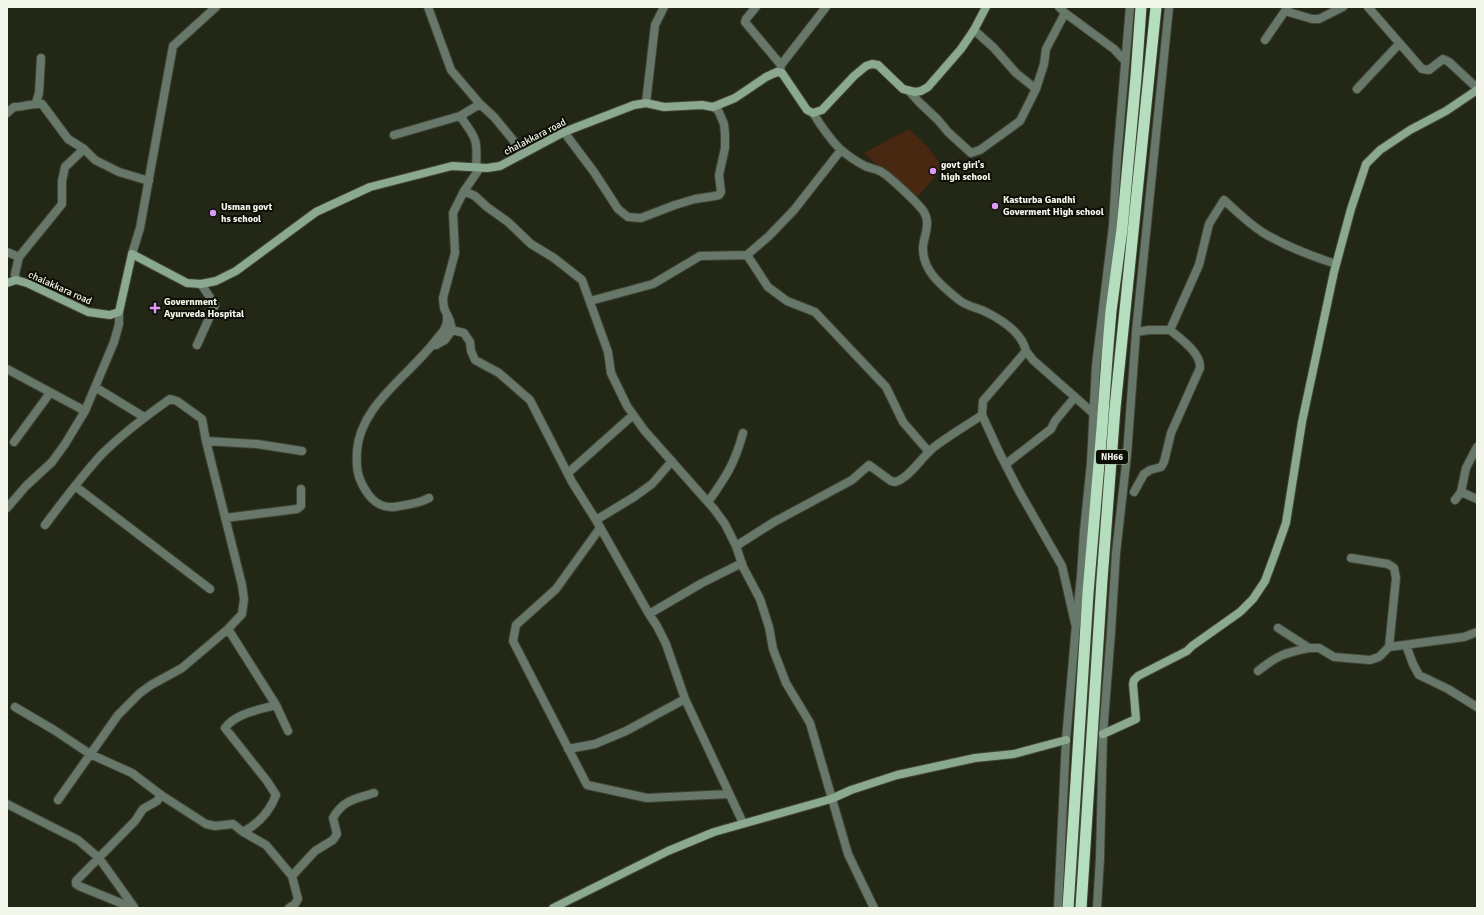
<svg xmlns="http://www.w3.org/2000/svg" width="1484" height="915" font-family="Signika,sans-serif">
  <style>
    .green { fill: #492811 }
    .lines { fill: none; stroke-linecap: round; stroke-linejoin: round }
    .minor-casing { stroke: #404433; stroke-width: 10 }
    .tertiary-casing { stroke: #404433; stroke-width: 10 }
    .secondary-casing { stroke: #404433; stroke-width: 10 }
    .trunk-casing { stroke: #404433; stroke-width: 13 }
    .minor { stroke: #67786a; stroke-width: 8 }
    .tertiary { stroke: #67786a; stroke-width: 8 }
    .secondary { stroke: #8ba891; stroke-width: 8 }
    .trunk { stroke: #b4debd; stroke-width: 11 }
    .poi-dot { fill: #da9af6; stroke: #0d0f07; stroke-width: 1.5 }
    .labels { text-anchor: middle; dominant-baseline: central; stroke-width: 4; stroke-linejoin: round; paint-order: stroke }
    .shield { fill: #0d0f07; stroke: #aeb1a6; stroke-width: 1 }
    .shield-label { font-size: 9px; font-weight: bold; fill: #f3f6ea }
    .street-label { font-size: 10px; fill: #f3f6ea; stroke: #0d0f07 }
    .poi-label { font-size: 10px; font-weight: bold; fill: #f3f6ea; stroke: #0d0f07; text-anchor: start }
  </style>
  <rect width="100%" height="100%" fill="#232715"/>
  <path class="green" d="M909 129 927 146 941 165 937 174 915 200 864 153Z"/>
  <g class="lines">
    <g class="minor-casing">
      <path id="minor" d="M428 7 451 70 480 104 494 117 513 140 522 154
        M756 7 746 19 745 22 781 65
        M1368 7 1422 69 1429 70 1443 59 1449 62 1477 88
        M1285 11 1312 19H1319L1343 7
        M1065 13 1114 49 1125 61
        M974 30 994 48 1016 73 1036 89
        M1265 40 1287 8
        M780 72 781 65 826 7
        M1357 89 1399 44
        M909 91 919 102 938 120 948 132 971 153 980 150 1020 121 1036 89 1044 64 1046 49 1065 13 1059 7
        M36 103 39 93 41 58
        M646 103 655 25 664 7
        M7 113 14 107C24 107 32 103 42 104L68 139 84 149 95 160 119 172 149 181
        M813 113C821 126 830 139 840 149 847 155 857 162 865 166 870 168 875 169 880 171 888 175 919 204 924 212 931 224 924 235 923 247 922 271 942 286 959 300 966 306 978 308 986 312 1002 320 1022 333 1026 351L983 401 982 415 1000 454 1019 491 1062 566 1075 623
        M460 116C476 138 478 139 476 167
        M564 132 594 172 618 209 628 217 641 218 675 205 695 199 715 196 719 195 721 192 719 175 725 148V134L724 124 718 110 713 107
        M394 135 460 116 480 104
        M464 191 475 196 487 207 508 222 531 244 554 258 582 280 608 352 611 373 627 406 644 430 714 509 725 524 736 546 743 567 760 599 769 627 773 649 786 683 810 723 848 854 874 908
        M7 252 19 257 15 274 16 280
        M132 254 140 228 173 46 216 7
        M747 255 768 287 787 301 815 312 886 387 903 422 929 452
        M19 257 62 204V181L65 167 84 149
        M590 301 653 284 700 256 747 255 769 236 794 210 841 150
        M452 330 464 333 470 342 471 351 475 360 499 373 530 400 572 482 596 520 649 614 657 626 666 644 685 699 743 823
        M1136 332 1149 330H1170L1199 265 1209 224 1224 200C1236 211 1248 223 1262 232 1285 246 1311 256 1336 264
        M197 345 215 305 201 284
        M436 345 445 340 452 330 450 321 444 308 443 298 455 253 453 213 464 191 480 168
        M7 369 85 411
        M95 387 144 417
        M1075 397 1094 414
        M206 441 257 444 302 451
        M14 442 50 393
        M1477 447 1466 468 1461 492 1477 499
        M1006 464 1051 429 1055 421 1075 397 1033 360 1026 351
        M568 473 633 415
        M75 486 210 589
        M1134 492 1144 474 1150 470 1161 467 1164 462 1171 433 1200 368C1201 353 1181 339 1170 330
        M429 498C418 504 406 505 394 507 382 508 372 501 366 491 357 477 356 467 357 451 360 405 410 375 436 340 442 332 448 328 447 317
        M1455 500 1461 492
        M708 502C726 477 735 463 743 433
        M7 508 26 486 52 462 65 444 85 411 114 342 119 324V312
        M225 518 297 509 301 506V489
        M596 520 634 497 652 484 672 461
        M45 525C63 501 81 477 101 455 122 434 146 416 170 399L177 401 202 419 206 441 242 585 244 599 242 614 228 629 182 668 151 685 140 693 118 715 58 800
        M600 528 556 589 516 625 513 641 587 785 647 798 729 794
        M736 546 774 522 852 480 869 465 891 481 895 482C909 478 921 458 933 448 948 436 966 426 982 415
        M1351 558 1388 564 1394 568 1396 578 1389 647
        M649 614 702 583 742 563
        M1278 628 1309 648H1319L1334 657 1370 660 1379 657 1389 647 1464 637 1477 632
        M228 629 276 705 288 731
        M1406 645 1413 664 1419 675 1448 689 1477 707
        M1258 671C1278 655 1284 653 1309 648
        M276 705C259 710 236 713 225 728L267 781 276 795C270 811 258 824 243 832L266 845 292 876 298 899 295 904 289 908
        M15 707 54 730 90 754 132 773 161 795 206 824 215 826 233 824 243 832
        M568 749 595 744 626 731 685 699
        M7 804 78 840 99 858 134 907
        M292 876 315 851 333 840 337 834 333 818C343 800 355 799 374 793
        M133 908 79 886 76 884V881L135 821 143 809 157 801 161 795"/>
    </g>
    <g class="tertiary-casing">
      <path id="tertiary" d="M1058 908 1066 740 1076 625 1081 576 1084 531 1091 463 1096 366 1113 226 1117 159 1130 7
        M1097 908 1100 858 1103 734 1111 632 1116 553 1127 455 1136 332 1169 7"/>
    </g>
    <g class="secondary-casing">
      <path id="secondary" d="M7 283 16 280 27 283 88 312 110 315 119 312 132 254 187 283 201 284 216 281 236 271 316 212 370 187 452 166 487 168 500 166 564 132 634 105 646 103 664 107 702 105 713 107 735 98 766 77 777 72 782 73 807 110 813 113 822 110 854 76 866 66 872 64 878 65 903 89 915 92 921 91 928 87 961 49 974 30 986 7
        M1103 734 1136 719 1133 684 1134 680 1138 676 1187 651 1192 646 1240 612 1253 599 1265 581 1275 554 1286 523 1302 422 1334 272 1351 209 1366 164 1380 150 1410 130 1446 111 1477 90
        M553 908 668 851 714 832 831 799 851 790 897 775 975 758 1014 754 1066 740"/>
    </g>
    <g class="trunk-casing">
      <path id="trunk" d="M1068 908 1088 593 1102 428 1107 358 1111 311 1122 229 1136 77 1141 7
        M1081 908 1102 580 1115 408 1156 7"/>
    </g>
    <use href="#minor" class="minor"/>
    <use href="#tertiary" class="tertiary"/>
    <use href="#secondary" class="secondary"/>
    <use href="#trunk" class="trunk"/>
  </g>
  <g class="poi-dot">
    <circle cx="933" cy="171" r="4"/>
    <circle cx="995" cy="206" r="4"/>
    <circle cx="213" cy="213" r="4"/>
    <path d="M153 302h4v4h4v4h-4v4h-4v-4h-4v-4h4z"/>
  </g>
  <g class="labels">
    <rect class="shield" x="1096" y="450" width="32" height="14" rx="3"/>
    <g class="shield-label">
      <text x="1112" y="457">NH66</text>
    </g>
    <g class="street-label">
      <text transform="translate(535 137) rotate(-27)">chalakkara road</text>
      <text transform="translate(60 288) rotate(24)">chalakkara road</text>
    </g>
    <g class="poi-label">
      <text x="941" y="165">govt girl's<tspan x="941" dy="12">high school</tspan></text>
      <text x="1003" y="200">Kasturba Gandhi<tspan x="1003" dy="12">Goverment High school</tspan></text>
      <text x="221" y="207">Usman govt<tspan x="221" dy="12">hs school</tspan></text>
      <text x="164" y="302">Government<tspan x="164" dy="12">Ayurveda Hospital</tspan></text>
    </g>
  </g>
  <rect width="1484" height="915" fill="none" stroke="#f3f6ea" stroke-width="16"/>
</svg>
